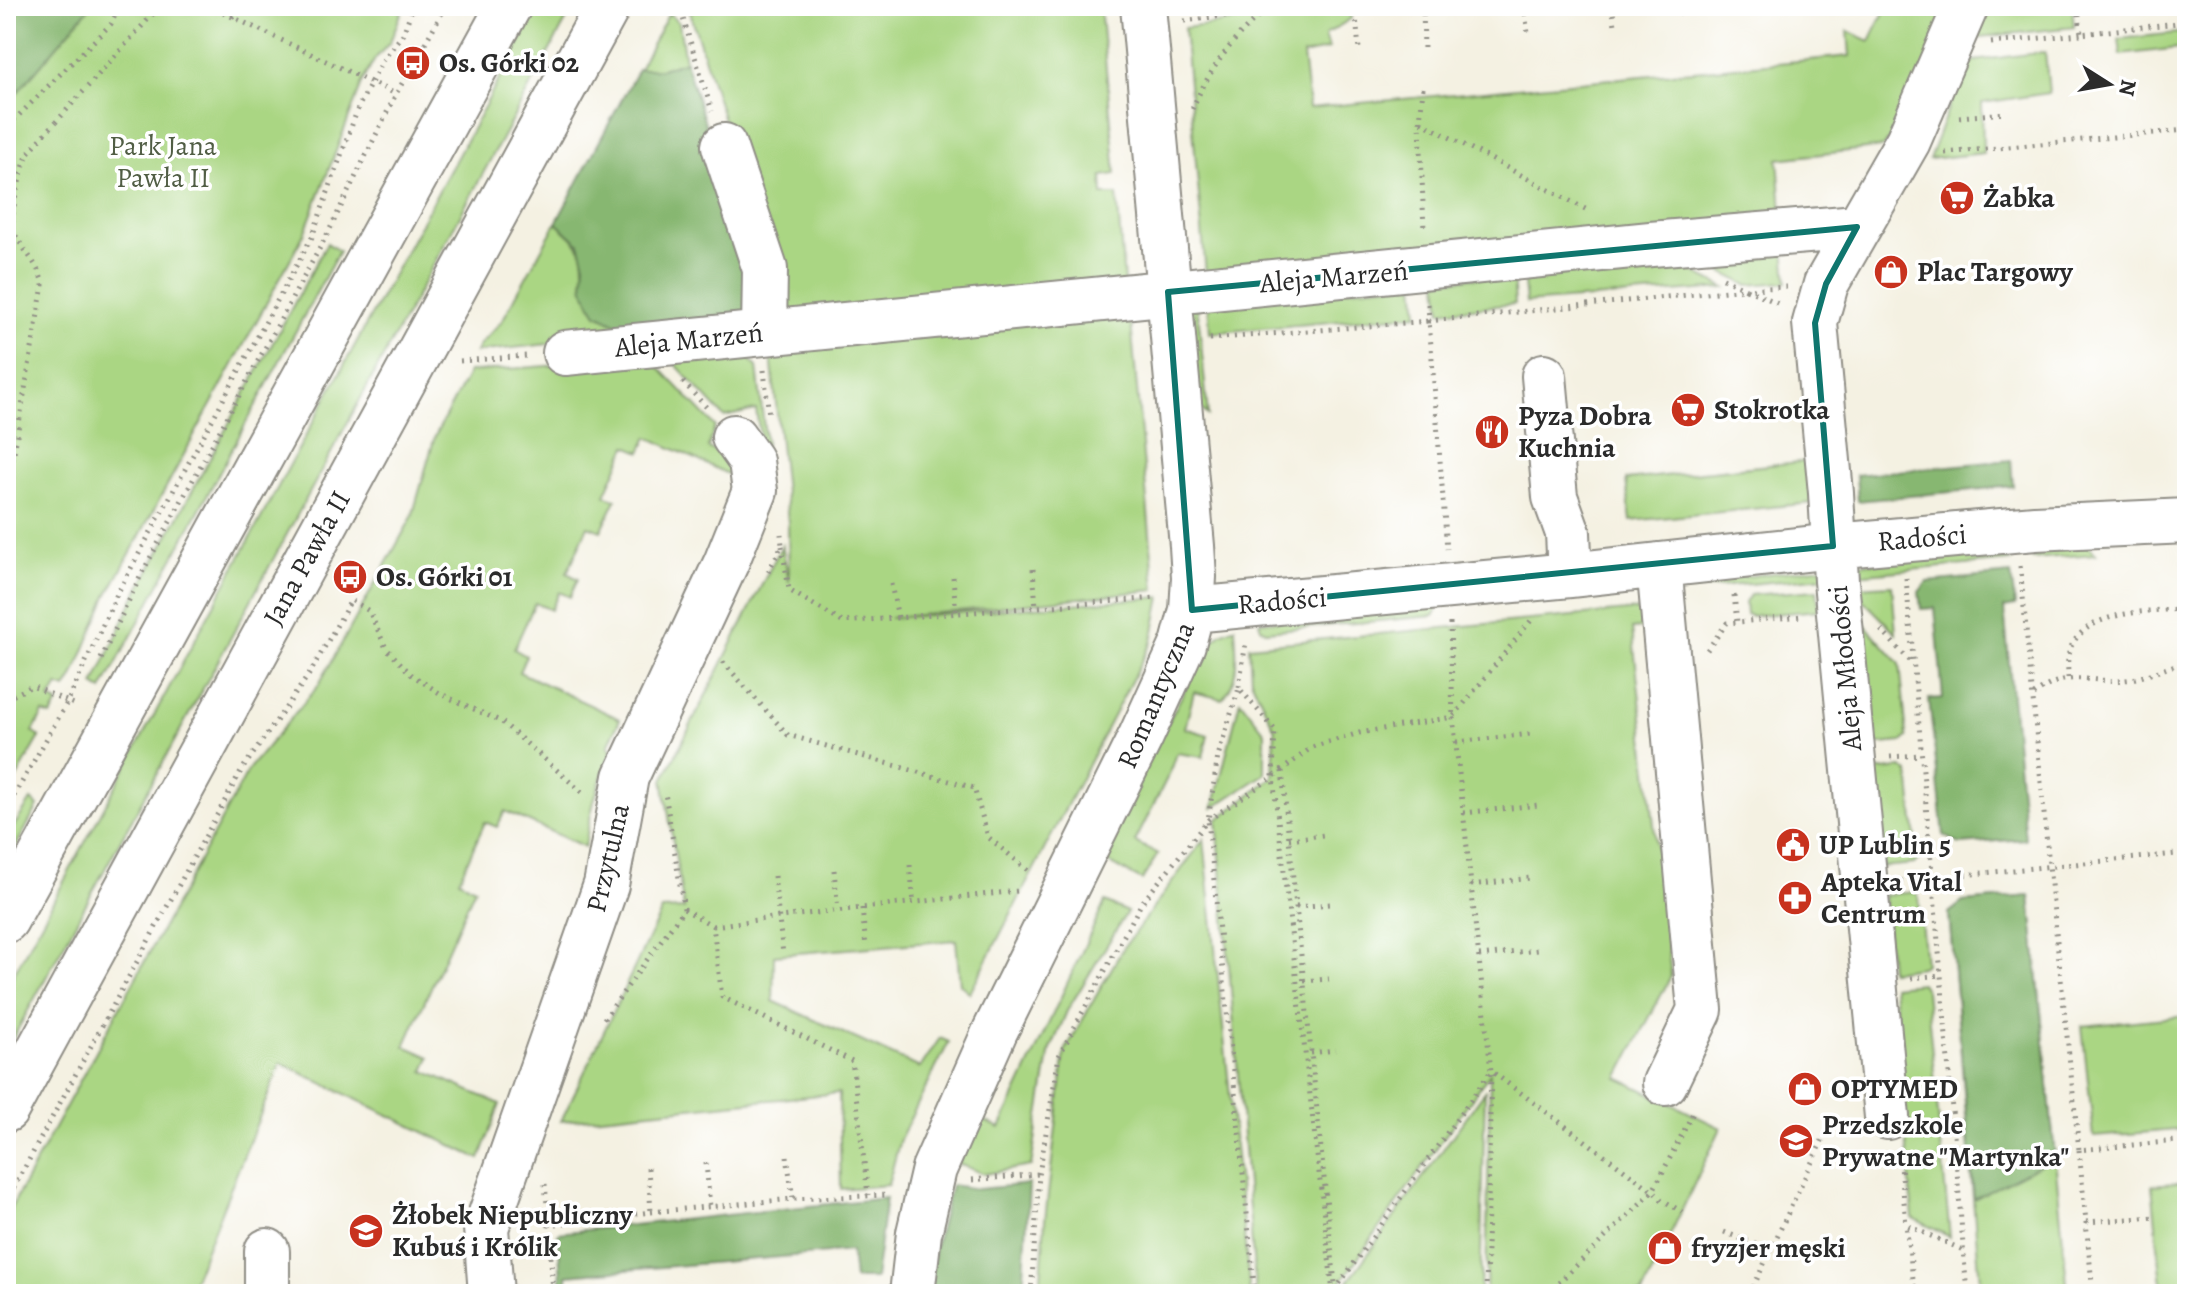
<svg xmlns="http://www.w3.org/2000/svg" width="2193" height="1300" font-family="Alegreya,serif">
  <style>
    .green { fill: #aad683; stroke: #6a8057; stroke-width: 2 }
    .forest { fill: #87b771; stroke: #59714e; stroke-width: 2 }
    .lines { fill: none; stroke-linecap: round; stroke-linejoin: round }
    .minor-casing { stroke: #908e86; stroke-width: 48 }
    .major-casing { stroke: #908e86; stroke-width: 48 }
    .path { stroke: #908e86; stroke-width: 5; stroke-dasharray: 2 6; stroke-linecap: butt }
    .minor { stroke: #fff; stroke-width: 44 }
    .major { stroke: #fff; stroke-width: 44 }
    .marked { fill: none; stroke: #0f766e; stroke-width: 6; stroke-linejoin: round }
    .labels { text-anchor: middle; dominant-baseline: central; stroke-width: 7; stroke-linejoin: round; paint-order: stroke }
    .poi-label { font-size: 28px; font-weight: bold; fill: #2b2b2b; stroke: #fff; text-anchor: start }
    .park-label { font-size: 28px; fill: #515e45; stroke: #fff }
    .street-label { font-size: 28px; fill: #2b2b2b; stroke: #fff }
  </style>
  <rect width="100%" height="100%" fill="#fff"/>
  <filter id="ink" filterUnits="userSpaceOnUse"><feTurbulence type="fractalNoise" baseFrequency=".0125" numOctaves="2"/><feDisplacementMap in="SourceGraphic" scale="16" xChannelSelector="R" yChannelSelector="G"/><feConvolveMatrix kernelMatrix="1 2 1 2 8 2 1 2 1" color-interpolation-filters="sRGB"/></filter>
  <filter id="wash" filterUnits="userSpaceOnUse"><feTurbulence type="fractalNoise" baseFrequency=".006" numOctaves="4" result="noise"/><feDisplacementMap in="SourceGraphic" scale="32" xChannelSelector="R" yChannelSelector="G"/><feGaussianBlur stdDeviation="1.8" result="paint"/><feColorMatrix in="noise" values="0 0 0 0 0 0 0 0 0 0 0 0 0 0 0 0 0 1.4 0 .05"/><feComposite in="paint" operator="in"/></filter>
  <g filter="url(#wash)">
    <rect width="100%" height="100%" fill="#f4f1e2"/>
    <path class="green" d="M6 6H404L390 42 375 59 363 81 304 234 107 596 73 677 66 689 58 686 50 699 58 703 51 716 43 713 33 732 40 737 6 796Z
      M539 6H574L6 1051V988Z
      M685 6H1100L1116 174 1102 176 1103 195H1117L1124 282 789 316 731 143 690 12Z
      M1887 6H1966L1884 147 1778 159 1783 224 1206 275 1184 28 1267 17 1350 9 1352 18 1325 35 1329 49 1303 55 1309 108 1850 56 1848 31 1870 41Z
      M1984 6H2072L2074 27 1970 38Z
      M669 13 679 23 685 61 662 69H639Z
      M2187 32V47L2121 55 2119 39Z
      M2045 52 2049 93 1982 103 1983 153 1929 159 1966 62Z
      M556 223C582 246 587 250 583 286L638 334 476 352 480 344 502 321Z
      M327 243 339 251 102 690 94 685 133 600Z
      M1784 248 1787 282 1747 285 1690 256Z
      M1670 260 1725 288 1526 303 1523 274Z
      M1513 274 1515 304 1441 311 1438 281Z
      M1415 283 1418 314 1210 333 1208 302Z
      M1197 302 1208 415 1198 407 1185 303Z
      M1130 311 1155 590 890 618 1161 597 1152 641 970 993 960 984 956 940 774 955 773 1001 920 1068 940 1038 949 1042 900 1139 888 1185 841 1189 839 1093 561 1121 662 910 684 909 663 780 782 545 789 582 788 522 770 345Z
      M735 346 757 367 766 445 761 444 756 410 724 417 667 355Z
      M650 358 715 426 708 448 740 463 734 477 648 437 641 452 627 446 605 495 616 500 601 531 588 526 567 573 578 579 570 597 559 592 551 610 535 603 514 649 526 656 519 672 620 719 608 746 612 750C599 780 589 815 585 847L505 811 497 827 485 822 459 880 475 888 405 1046 430 1057 424 1071 500 1104 480 1159 281 1063 188 1294H6V1217L250 767 318 686 412 517 435 436 469 372Z
      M1808 461 1812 503 1631 521 1626 480Z
      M2083 542 2096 554 2033 559 2034 552 2039 547Z
      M1996 551 2010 561 1855 575 1849 565Z
      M1823 567 1824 577 1686 590 1694 583Z
      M1892 585 1896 633 1857 594 1856 587Z
      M1817 590 1819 610 1751 616 1746 614 1745 603 1750 595Z
      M1436 606 1437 611 1434 616 1266 631 1261 628 1259 622Z
      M1649 609 1651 627 1632 629 1671 976 1618 1078 1721 1128 1642 1294H1486L1490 1073 1332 1294H1256L1217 820 1273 777 1275 730 1251 679 1249 646Z
      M1858 617 1900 664 1907 737 1902 742 1870 745Z
      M1235 627C1236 652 1241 680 1222 699L1194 692 1185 728 1208 735 1203 757 1177 753 1172 768 1135 842 1158 854 1142 880 1097 857 1208 646 1221 633Z
      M1240 700 1265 732V774L1213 808Z
      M1902 768 1909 773 1918 860 1914 864 1882 867 1873 771Z
      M31 800 38 806 6 865V838Z
      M1204 839 1250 1294H1040L1045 1220 1065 1051 1122 950Z
      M1916 892 1919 898 1925 964 1921 967 1890 971 1884 895Z
      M2030 896 2068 1294H1981L1949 913 1963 902Z
      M1105 902 1127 912 1067 1011 1049 1054 1031 1166 985 1174 958 1164 976 1117 1000 1128Z
      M1921 983 1926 991 1950 1237 1913 1218 1893 986Z
      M2187 1016V1129L2094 1137 2082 1026Z
      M1485 1091 1480 1294H1339Z
      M2187 1182V1294H2163L2152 1185Z"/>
    <path class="forest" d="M6 6H91L6 106Z
      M685 61 754 274 755 323 638 334 597 314 589 301 583 286 585 264 579 243 556 223 638 69H662Z
      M2011 460 2013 486 1858 501 1856 475Z
      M2011 574 2015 606 2004 608 2025 839 1960 844 1944 835 1929 699 1943 698 1935 608 1921 609 1919 592 1927 582Z
      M2030 896 2055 1157 1974 1199 1949 913 1963 902Z
      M1029 1184 1023 1294H930L934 1250 951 1185 979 1189Z
      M886 1198 875 1279H854L851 1251 567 1275 568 1294H562L558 1233Z"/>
  </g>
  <g filter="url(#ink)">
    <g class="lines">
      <g class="minor-casing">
        <path id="minor" d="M724 146 765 269 764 332
          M565 353 1651 244 1857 227
          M1544 376 1555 497 1568 533 1570 575
          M1659 565 1700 1010 1665 1083
          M1192 610 1570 575 1833 546 2035 528 2187 521
          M1887 1117 1836 581 1831 493 1815 323 1826 284 1908 141 1966 6
          M267 1251V1294
          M491 1294 486 1228 606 885 626 777 726 563 755 491 751 461 734 437
          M912 1294 919 1233 934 1169 995 1031 1141 736 1183 644 1192 610 1194 577 1192 546 1143 6"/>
      </g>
      <g class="major-casing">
        <path id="major" d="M6 920 509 6
          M6 1110 608 6"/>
      </g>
      <path class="path" d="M209 6 396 94
        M675 6 681 12 712 111
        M1355 6 1359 49
        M1423 6 1424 50
        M1524 6 1528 33
        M1612 6 1615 25
        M1681 6 1682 19
        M2078 6 2081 34 2187 22
        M1775 10V6
        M232 17 244 6
        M1184 21 1300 6
        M1991 43 2081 34
        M1423 88 1420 122 1424 231
        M1192 109C1210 69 1233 36 1268 9
        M1959 117 2006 113
        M1421 122 1589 211
        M6 151 12 122 111 24 120 6
        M1945 153 2187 130
        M1723 278 1746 289 1786 287
        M1428 304 1429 321 1746 289 1782 305
        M1210 339 1429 321 1447 549
        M460 361 527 356
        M764 370 769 416
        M683 382 709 410
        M6 499 43 285C39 264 24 252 15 234 7 220 22 169 28 153L160 6
        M782 546 789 590 842 622 1157 598
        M2020 566 2049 865 2079 1150 2187 1140
        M1033 569 1036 607
        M768 572 782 545 781 534
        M953 577 956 613
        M1906 578 1941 975 1967 1294
        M891 584 898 618
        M1734 595 1737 622
        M1450 623 1453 717
        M1881 630 1912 663
        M1707 650 1727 623 1802 616
        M101 659 142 573 329 231 396 94 446 6
        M723 662 788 735 974 788 988 837 1029 871
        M2068 678C2068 670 2067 660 2069 652 2083 609 2151 611 2187 609
        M1239 687 1246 642
        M2034 695C2069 666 2091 686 2132 679 2151 675 2168 667 2187 661
        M6 699 32 686 78 706
        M1454 716 1533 618
        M1456 742 1531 734
        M1890 757 1921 755
        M1282 771 1336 1294
        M6 810 68 701 117 594 312 237 358 108 383 60 403 34 413 6
        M1463 813 1538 805
        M1289 839 1324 835
        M910 865 914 903
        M834 870 838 910
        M774 876 783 954
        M1901 881 2187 853
        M1471 885 1531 878
        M1296 907 1330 904
        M862 908 866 947
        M684 909 713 926 722 997 852 1061 868 1195
        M713 926 779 917 1018 891
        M1479 956 1538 950
        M1911 978 1941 975
        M1304 981 1329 979
        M604 1019 684 909 665 793
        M1311 1053 1335 1050
        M2079 1150 2093 1294
        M1900 1154 1906 1225
        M787 1156 793 1199
        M706 1163 710 1207
        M648 1168 651 1212
        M972 1180 1039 1174
        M545 1184 549 1225 651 1212 793 1199 888 1195
        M6 1202 241 771 310 673 351 600 369 611 386 648 412 675 441 694 502 722 583 793
        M2086 1222 2156 1217
        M549 1225 553 1294
        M1724 1232 1770 1250
        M1335 1290 1491 1071 1486 1294
        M1031 1294 1039 1174 1059 1056 1141 904 1208 820 1273 777 1312 747 1359 733 1453 717 1491 1071 1653 1191 1661 1199 1682 1212
        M1255 1294 1208 820 1218 756 1239 688 1275 730 1273 777 1333 1293
        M1547 1294 1653 1191 1694 1111
        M1750 1294 1827 1130 1849 1126
        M1915 1294 1906 1225 1963 1250"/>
      <use href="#minor" class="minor"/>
      <use href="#major" class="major"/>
    </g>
  </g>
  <path class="marked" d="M1857 227 1826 284 1815 323 1833 546 1192 610 1168 292Z"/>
  <defs>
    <g id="bus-disc" transform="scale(1.8)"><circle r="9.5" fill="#c8321e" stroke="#fff"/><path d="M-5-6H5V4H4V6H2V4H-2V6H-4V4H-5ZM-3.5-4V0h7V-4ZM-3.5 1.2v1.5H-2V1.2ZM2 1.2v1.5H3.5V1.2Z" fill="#fff"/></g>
    <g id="supermarket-disc" transform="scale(1.8)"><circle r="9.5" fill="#c8321e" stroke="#fff"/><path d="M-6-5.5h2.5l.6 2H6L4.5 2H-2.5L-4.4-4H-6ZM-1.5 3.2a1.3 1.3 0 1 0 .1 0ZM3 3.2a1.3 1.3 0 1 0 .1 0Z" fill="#fff"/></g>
    <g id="shop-disc" transform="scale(1.8)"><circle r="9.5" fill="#c8321e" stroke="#fff"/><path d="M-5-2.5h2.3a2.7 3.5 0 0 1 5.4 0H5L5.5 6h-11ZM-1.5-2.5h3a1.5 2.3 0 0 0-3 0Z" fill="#fff"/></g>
    <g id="restaurant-disc" transform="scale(1.8)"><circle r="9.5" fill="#c8321e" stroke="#fff"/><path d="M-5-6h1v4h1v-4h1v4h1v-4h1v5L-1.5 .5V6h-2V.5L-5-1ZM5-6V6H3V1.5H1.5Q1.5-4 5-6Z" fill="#fff"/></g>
    <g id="civic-disc" transform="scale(1.8)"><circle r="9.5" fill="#c8321e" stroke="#fff"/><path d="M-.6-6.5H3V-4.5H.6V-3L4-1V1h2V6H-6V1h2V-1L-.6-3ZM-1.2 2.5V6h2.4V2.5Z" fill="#fff"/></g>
    <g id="pharmacy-disc" transform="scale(1.8)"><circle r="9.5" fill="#c8321e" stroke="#fff"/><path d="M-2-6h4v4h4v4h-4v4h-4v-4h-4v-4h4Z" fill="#fff"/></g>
    <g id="school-disc" transform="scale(1.8)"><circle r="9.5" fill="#c8321e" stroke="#fff"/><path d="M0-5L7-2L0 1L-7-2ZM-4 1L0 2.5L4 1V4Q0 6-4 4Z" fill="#fff"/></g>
  </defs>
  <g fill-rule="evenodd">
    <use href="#bus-disc" x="413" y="63"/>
    <use href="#supermarket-disc" x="1957" y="198"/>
    <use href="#shop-disc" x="1891" y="272"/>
    <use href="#supermarket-disc" x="1688" y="410"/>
    <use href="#restaurant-disc" x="1492" y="432"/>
    <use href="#bus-disc" x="350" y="577"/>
    <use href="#civic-disc" x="1793" y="845"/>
    <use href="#pharmacy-disc" x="1795" y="898"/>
    <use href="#shop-disc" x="1805" y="1089"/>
    <use href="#school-disc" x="1796" y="1141"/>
    <use href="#school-disc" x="366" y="1231"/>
    <use href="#shop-disc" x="1665" y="1248"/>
  </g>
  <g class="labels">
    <g class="poi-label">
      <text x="439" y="63">Os. Górki 02</text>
      <text x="1983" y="198">Żabka</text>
      <text x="1917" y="272">Plac Targowy</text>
      <text x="1714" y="410">Stokrotka</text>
      <text x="1518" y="416">Pyza Dobra<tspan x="1518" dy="32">Kuchnia</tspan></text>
      <text x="376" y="577">Os. Górki 01</text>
      <text x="1819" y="845">UP Lublin 5</text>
      <text x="1821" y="882">Apteka Vital<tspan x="1821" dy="32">Centrum</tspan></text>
      <text x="1831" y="1089">OPTYMED</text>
      <text x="1822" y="1125">Przedszkole<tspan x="1822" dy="32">Prywatne "Martynka"</tspan></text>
      <text x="392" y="1215">Żłobek Niepubliczny<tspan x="392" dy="32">Kubuś i Królik</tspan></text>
      <text x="1691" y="1248">fryzjer męski</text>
    </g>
    <g class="park-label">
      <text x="163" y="146">Park Jana<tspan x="163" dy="32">Pawła II</tspan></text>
    </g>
    <g class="street-label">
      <text transform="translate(1334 277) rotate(-5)">Aleja Marzeń</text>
      <text transform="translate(689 340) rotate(-6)">Aleja Marzeń</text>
      <text transform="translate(1922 538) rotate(-5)">Radości</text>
      <text transform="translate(307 558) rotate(-61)">Jana Pawła II</text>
      <text transform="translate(1282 601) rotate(-5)">Radości</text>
      <text transform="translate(1845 668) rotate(-95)">Aleja Młodości</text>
      <text transform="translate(1156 695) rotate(-67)">Romantyczna</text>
      <text transform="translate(608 858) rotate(-77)">Przytulna</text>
    </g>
  </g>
  <rect width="2193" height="1300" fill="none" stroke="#fff" stroke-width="32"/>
  <g transform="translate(2109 84) rotate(101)" stroke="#ffffff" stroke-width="6" paint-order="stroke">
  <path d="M0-6L14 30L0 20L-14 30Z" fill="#2b2b2b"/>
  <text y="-12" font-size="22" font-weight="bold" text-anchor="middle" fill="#2b2b2b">N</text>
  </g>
</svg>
